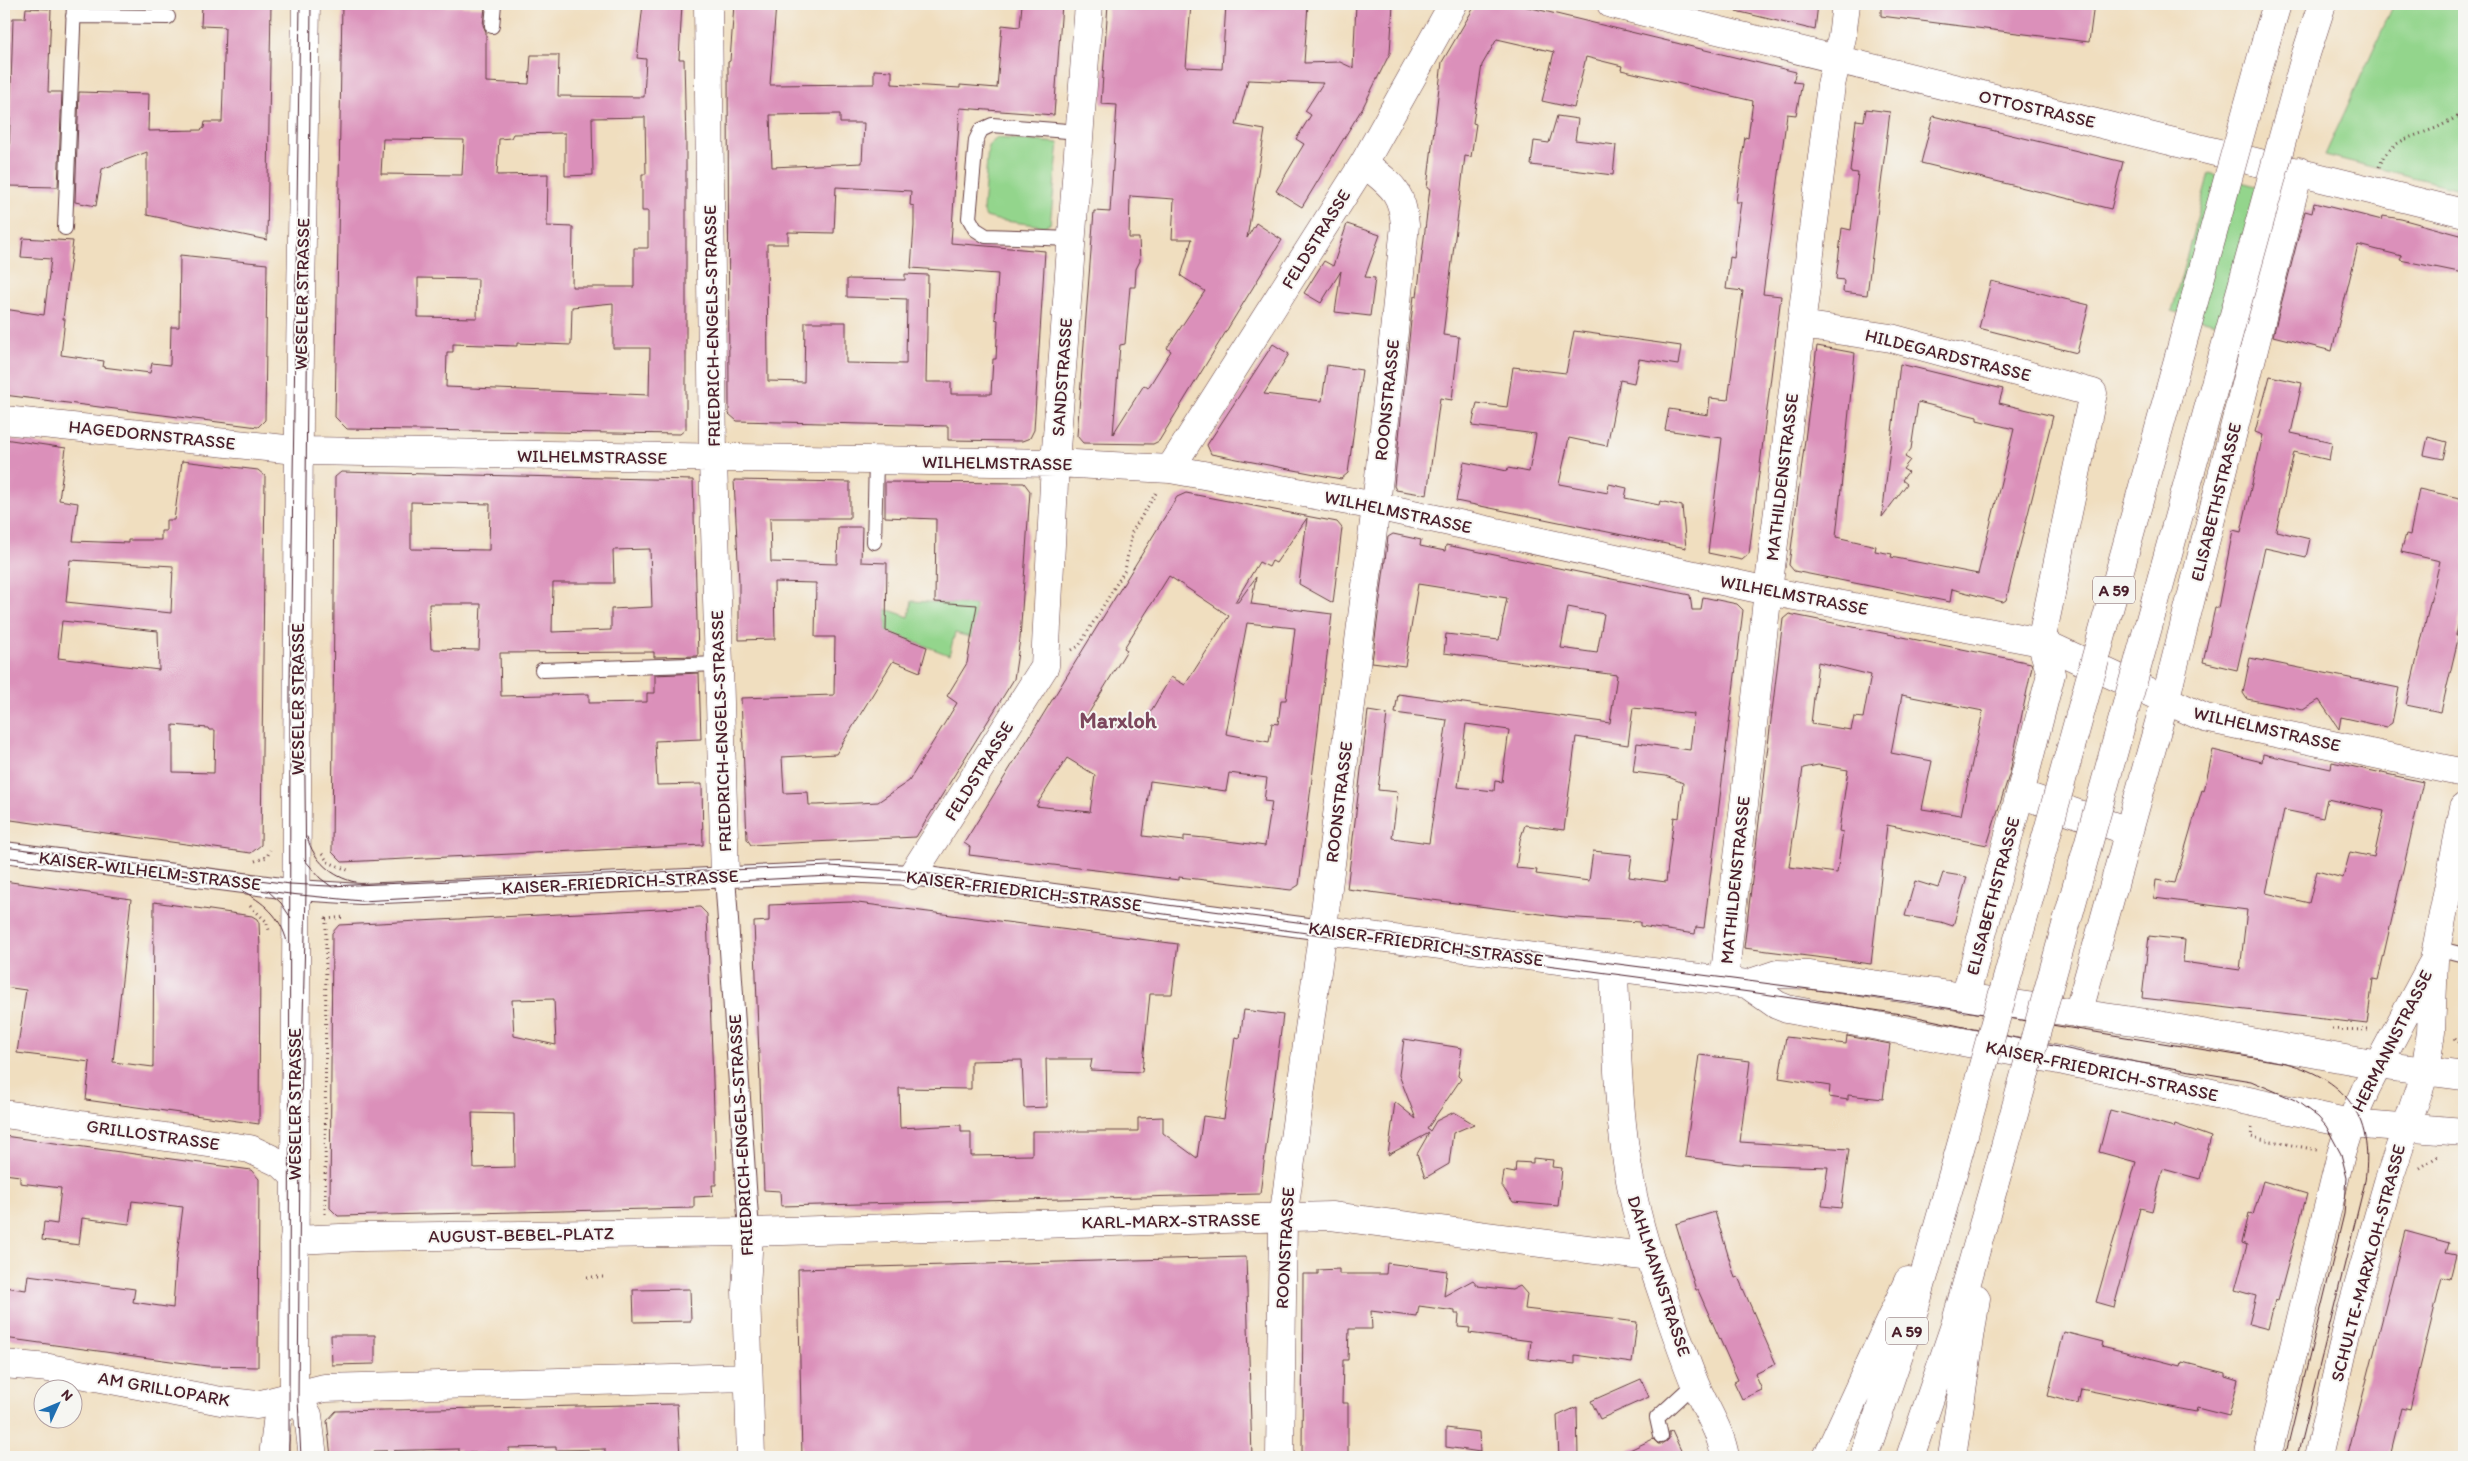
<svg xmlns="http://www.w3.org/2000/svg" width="2468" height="1461" font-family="Itim,sans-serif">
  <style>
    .green { fill: #93d58c; stroke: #6e7a5c }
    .building { fill: #db90ba; fill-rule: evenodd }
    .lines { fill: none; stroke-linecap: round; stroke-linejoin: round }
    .service-casing { stroke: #633c41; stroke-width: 16 }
    .pedestrian-casing { stroke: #633c41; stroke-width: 22 }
    .minor-casing { stroke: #633c41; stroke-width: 29 }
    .tertiary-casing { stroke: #633c41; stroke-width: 29 }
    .secondary-casing { stroke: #633c41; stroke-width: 29 }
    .motorway-casing { stroke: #633c41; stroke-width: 29 }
    .path { stroke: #633c41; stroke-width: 3; stroke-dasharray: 1 4; stroke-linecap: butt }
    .service { stroke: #fff; stroke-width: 14 }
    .pedestrian { stroke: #fff; stroke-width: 20 }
    .minor { stroke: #fff; stroke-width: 28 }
    .tertiary { stroke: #fff; stroke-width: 28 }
    .secondary { stroke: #fff; stroke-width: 28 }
    .motorway { stroke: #fff; stroke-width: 28 }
    .tram { stroke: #4a1f2b; stroke-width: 1 }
    .motorway-bridge-casing { stroke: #633c41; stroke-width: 29; stroke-linecap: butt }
    .motorway-bridge { stroke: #fff; stroke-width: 28 }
    .labels { text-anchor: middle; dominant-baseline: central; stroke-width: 4; stroke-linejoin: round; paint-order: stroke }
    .shield { fill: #f6f6f2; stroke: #7e6067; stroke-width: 1 }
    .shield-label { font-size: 16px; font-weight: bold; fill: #4a1f2b }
    .street-label { font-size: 18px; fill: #4a1f2b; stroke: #f6f6f2 }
    .district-label { font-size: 22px; font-weight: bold; fill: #7d475d; stroke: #f6f6f2 }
  </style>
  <rect width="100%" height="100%" fill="#f6f6f2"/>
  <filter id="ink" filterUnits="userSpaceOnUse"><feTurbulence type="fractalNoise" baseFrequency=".02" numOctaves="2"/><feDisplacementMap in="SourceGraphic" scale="10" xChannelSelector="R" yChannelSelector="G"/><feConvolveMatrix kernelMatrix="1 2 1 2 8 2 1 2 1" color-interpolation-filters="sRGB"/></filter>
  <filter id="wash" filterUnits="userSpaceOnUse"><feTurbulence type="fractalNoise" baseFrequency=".0096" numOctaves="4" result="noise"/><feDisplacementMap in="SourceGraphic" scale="20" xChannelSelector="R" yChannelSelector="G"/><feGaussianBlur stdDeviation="1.12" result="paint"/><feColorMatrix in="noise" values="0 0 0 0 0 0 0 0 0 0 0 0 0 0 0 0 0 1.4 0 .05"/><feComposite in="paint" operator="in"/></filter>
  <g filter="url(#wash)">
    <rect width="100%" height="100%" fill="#f0debf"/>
    <path class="green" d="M2394 4H2464V190L2325 155Z
      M997 138 1059 143 1050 224 1044 226 997 220 986 217 983 210 988 146Z
      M2209 173 2277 192 2240 330 2172 311Z
      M912 601 975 605 974 638 955 633 949 655 886 631V609L909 617Z"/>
    <g id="blocks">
      <path class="building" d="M202 4H271L267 240 147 215V152L102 169 96 206 75 202 79 92 149 94 148 131 201 130 204 128 205 122H222L225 27 201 26Z
        M342 4H430V6L485 7 483 25 486 32V82L529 84 531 55H559L558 96 644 97 646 59 637 58 643 4H682L679 59H684L686 145V429L680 434 347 429 335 417ZM645 117 646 174H642V211H648V248H634V287H572L573 227 547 226 548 174 497 175 499 139 511 138 513 134 565 133V176L593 175 592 118ZM383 139 464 140 462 175 381 174ZM418 278 478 279 477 318 418 317ZM613 303V348H650L649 395 446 387 447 352H453V344L517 346V343L571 345 572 307Z
        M734 4H776L770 85 874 84V70L892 71V84L960 88V85L997 88 1002 25 1020 27 1022 4H1062L1054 115 960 108 951 243 1045 251 1034 430 1030 438 1022 441 948 440V426L737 421 729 414 728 62 730 61ZM840 114V123H864L862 163 772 167 770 115ZM836 187 911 191 910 205 914 206V226L911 268 998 274 995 319 998 320 997 339 996 359H993L991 394H951V382H926L928 275 905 274V280L847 279V297L907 299 906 364 846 363V322H805L804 382 768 381 767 244H788V232L834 233Z
        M1108 4H1191L1186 67 1222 69 1226 4H1308L1304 63 1340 62 1353 68 1356 4H1393L1390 53 1363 107 1302 207 1276 191 1304 144 1296 139 1311 115 1305 111 1323 83 1248 80 1236 125 1265 130 1247 238 1256 223 1282 240 1159 441 1153 444 1083 443 1077 436 1094 211 1110 212 1117 105 1101 104ZM1130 196 1174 199 1172 239H1192L1181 276 1205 291 1167 348 1171 351 1148 388 1144 385 1113 434 1120 345 1125 344 1130 287H1135L1136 269 1140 261 1139 238H1129Z
        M1476 4H1515L1796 72 1793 82 1802 83 1796 115 1787 114 1763 294 1781 296 1749 554 1742 560 1708 553 1722 438 1665 430 1669 409 1708 415 1710 398 1728 400 1743 291 1726 289 1730 257 1734 258 1737 229 1741 202H1736L1745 137 1748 138 1753 101 1621 70 1622 66 1586 57 1574 108 1542 101 1554 52 1497 39 1482 65 1473 123 1476 124 1471 157 1465 156 1443 335 1459 337 1452 400 1440 398 1427 495 1396 490 1394 486 1411 321 1414 296 1417 297 1430 188H1427L1442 62Z
        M1737 4H1818L1815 30 1736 11Z
        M1881 4H2094L2089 42 1881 16Z
        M26 8 51 9 48 92H62L58 187 8 186 13 18H25Z
        M1866 109 1890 112 1867 295 1843 292 1844 280 1836 279 1842 228 1851 230 1858 173 1850 172 1856 120 1864 121Z
        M1557 116 1578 119 1575 140 1616 145 1613 175 1531 165 1534 141 1549 143Z
        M1933 116 2123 162 2111 209 1921 163Z
        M2314 203 2382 220 2383 216 2401 219 2464 236V273L2400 260 2402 256 2358 245 2332 351 2273 336 2305 211 2312 213Z
        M1347 224 1380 235 1365 277 1375 278 1370 316 1335 312 1341 271 1321 303 1304 293 1324 261 1333 266Z
        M23 238 73 241 63 319H65L61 355 104 361 103 367 150 373 152 363 170 365 171 327H179L180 255 267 264 265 420 258 427 4 395V309L44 315 51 259 21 257Z
        M1991 281 2089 305 2077 353 1979 328Z
        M1574 331 1681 346 1678 365 1639 359 1634 383 1620 380 1607 446 1569 438 1559 484 1608 493 1609 484 1627 488 1625 498 1659 505 1660 501 1682 506 1686 548 1456 501 1464 462 1507 471 1508 468 1529 472 1536 434 1472 426 1477 403 1507 407 1513 367 1566 373Z
        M1273 344 1289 354 1264 394 1322 401 1327 365 1362 370 1348 473 1341 479 1211 454 1207 445Z
        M1817 346 1855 353 1836 537 1876 546 1875 551 1892 554 1891 557 1978 574 2014 429 1977 420V417L1918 402 1911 449 1905 457 1910 460 1903 469 1908 472 1902 480 1907 484 1882 517 1900 364 2003 389 1999 403 2053 416 2006 600 2003 602 1952 589 1950 602 1794 571 1789 565Z
        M2270 376 2302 383 2291 433 2332 442 2329 460 2294 452 2276 531 2310 539 2306 557 2265 548 2237 670 2203 662 2215 608H2218L2233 530 2241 532 2263 435 2255 432Z
        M2428 437 2447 442 2443 459 2424 455Z
        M4 439 66 448 59 500 78 503 73 541 128 543V540H161V531H166V520H174L182 461 258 470 265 476 261 845 251 853 4 819ZM70 560 173 566 171 613 66 602ZM62 621 158 631 159 670 58 658ZM173 725 208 728 209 730H215L214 773 173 772Z
        M341 472 693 480 698 656 654 657V652L500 653 501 696 589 694V703L647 702V693H655V675L699 673 701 739 655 741 657 785 702 784 703 845 342 862 332 852 335 477ZM411 502 490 504 489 550 411 549ZM650 549 652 607 611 609V630L552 632 553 583H614L613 550ZM429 604H481L479 650 431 649Z
        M734 480 850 482V518H770L771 562 837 564 838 527H862L861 562 887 563 886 631 927 647 920 672 893 661 836 754 782 757 784 793 808 792 809 805H817L878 802 909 781 957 703 947 696 967 663 977 605 935 602 936 519 885 517V482L1024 483 1030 491 1020 639 1014 679 916 837 751 845 747 839 741 698 834 695 835 637H815L816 583 774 582 775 639 739 640V581Z
        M2419 489 2464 499V601L2456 635H2459L2441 712 2406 705 2440 561 2401 552 2406 534 2410 535Z
        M1186 493 1337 522 1342 528 1333 603 1299 584 1307 518 1276 563 1272 561 1269 567 1259 562 1235 602H1238L1256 577 1251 604 1332 614 1299 885 1291 890 1179 877V880L969 855 970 847 964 843 1177 497ZM1169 576 1229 616 1185 685 1171 677 1141 728 1084 721 1127 650 1124 648ZM1247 623 1295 628 1286 700H1281L1278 724 1272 723 1269 742 1226 734ZM1067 758 1095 775 1090 812 1036 806ZM1229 773 1267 778 1264 801 1272 802 1265 846 1205 838 1184 836V841L1143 836 1150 781 1226 791Z
        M1393 534 1421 540 1420 546 1445 551 1446 545 1690 595 1692 610H1701L1703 597 1737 604 1743 610 1704 928 1696 927 1695 934 1640 926V922L1564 917 1347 889 1368 711 1387 714 1378 790 1398 792 1392 838 1429 843 1447 720 1395 713 1398 694 1610 723 1617 675 1444 653 1446 634 1499 640 1507 598 1418 584 1405 666 1372 662 1388 537ZM1568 607 1604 614 1597 653 1561 648ZM1633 708 1694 714 1690 750 1637 743 1633 772 1666 776 1683 783 1679 818 1674 817 1666 882 1629 877 1632 855 1593 851 1589 881 1536 874 1537 870 1516 868 1520 840 1525 825 1564 830 1576 737 1628 745ZM1466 724 1509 730 1502 782 1495 781 1494 791 1458 787Z
        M1789 614 2031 663 2032 666 2010 772 1987 845 1887 825 1871 964 1744 948 1783 619ZM1818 662 1871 675 1863 718 1854 717 1851 730 1811 724ZM1902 695 1983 711 1961 815 1922 809 1932 761 1891 753ZM1818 765 1848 770 1839 831 1843 832 1837 873 1789 867 1803 768Z
        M2250 658 2399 688 2392 723 2386 727 2341 717 2339 729 2319 700 2303 710 2247 699 2243 693Z
        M2213 750 2262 762 2263 754 2331 769 2332 762 2423 782 2378 980 2373 979 2367 1024 2142 998 2149 936 2185 940 2183 962 2240 970 2247 910 2154 898 2156 880 2175 883 2202 790 2204 791ZM2327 799 2384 811 2374 857 2350 852 2343 878 2317 871 2309 903 2266 893 2284 810 2323 818Z
        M1943 873 1967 877 1953 926 1941 922 1905 916 1915 881 1938 888Z
        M4 881 131 899 113 1062 153 1067 154 902 252 916 257 919 259 923 260 948 259 1124 86 1100 90 1062 17 1053 26 990 4 987Z
        M850 902 1178 944 1172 994H1150L1142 1072 1090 1070 1092 1059H1046L1047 1107 1024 1108 1022 1060 971 1061V1089L899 1088 900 1128 961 1125V1132H971V1156L1032 1155V1131H1138V1118L1163 1117V1133L1197 1158 1203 1116 1224 1119 1235 1037 1240 1038 1244 1010 1283 1015 1260 1194 781 1206 780 1191 764 1190 754 922 769 921V905Z
        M700 907 707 914 716 1164V1185H712L713 1196 694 1197V1208L338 1216 330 1208 332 933 339 925ZM554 999 556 1045 514 1036 512 1000ZM472 1113 514 1114 515 1167 474 1168Z
        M1847 1036 1890 1044 1883 1099 1848 1095V1100L1829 1097 1830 1086 1779 1078 1786 1037 1846 1044Z
        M1404 1039 1462 1048 1458 1076 1461 1079 1427 1129 1430 1131 1436 1121 1454 1112 1474 1124 1453 1133 1449 1164 1425 1178 1417 1154 1429 1133 1388 1155 1395 1102 1416 1119 1399 1075Z
        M1699 1055 1750 1061 1740 1142 1849 1149 1841 1208 1822 1206 1828 1167 1738 1164 1685 1157Z
        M2110 1110 2174 1127 2175 1124 2211 1137 2200 1179 2163 1169 2152 1211 2140 1208 2114 1307 2096 1302 2136 1162 2099 1152Z
        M4 1136 251 1170 259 1179 258 1367 207 1366 4 1338V1287L26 1290 28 1275 135 1289 133 1302 173 1308 176 1262 183 1207 132 1201 129 1224 82 1218 79 1245 42 1240 44 1222 57 1224 61 1188 20 1183V1176L4 1174Z
        M1533 1158 1553 1160 1552 1167 1562 1168 1558 1206 1513 1202 1502 1186 1504 1171 1515 1173 1516 1162 1533 1163Z
        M2263 1181 2307 1194 2278 1301 2275 1300 2268 1329 2249 1324 2256 1296 2235 1290 2247 1245 2242 1243 2249 1214 2253 1215Z
        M1715 1212 1735 1278 1738 1277 1776 1364 1755 1374 1762 1390 1742 1399 1734 1382 1738 1380 1698 1290H1696L1676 1224Z
        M2405 1231 2449 1243 2446 1253 2456 1255 2450 1279 2442 1277 2410 1409 2402 1407 2390 1457H2347Z
        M1246 1257 1252 1457H802L798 1269Z
        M1387 1263 1447 1271 1444 1296 1473 1280 1478 1286 1512 1290 1520 1286 1527 1294 1525 1309 1637 1322 1632 1363 1575 1355V1364L1529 1359 1531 1341 1469 1333 1470 1328 1458 1327 1459 1314H1455V1311L1419 1306 1417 1317 1371 1311 1372 1329H1349L1348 1360H1343L1342 1403H1348V1457H1302L1303 1274H1318V1270L1339 1269V1274H1386Z
        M690 1289 691 1321 634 1322 633 1290Z
        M2064 1332 2103 1342 2102 1346 2181 1366 2182 1362 2225 1373V1376L2238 1380 2229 1416 2197 1408 2196 1412 2081 1389 2078 1404 2048 1396Z
        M331 1335H375V1364L332 1365Z
        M1641 1379 1649 1397 1600 1419 1591 1401Z
        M677 1404 680 1457H605V1449L556 1450V1447L509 1448V1457H483V1453H459V1449L374 1451V1457H331L327 1421 336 1411Z
        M1577 1407 1578 1457H1559L1557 1416Z
        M1446 1428 1479 1432 1480 1452 1446 1447Z
        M1672 1431 1684 1457H1615L1653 1439 1658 1444H1663L1669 1439V1432Z"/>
    </g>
  </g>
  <g filter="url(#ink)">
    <use href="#blocks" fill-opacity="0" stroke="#633c41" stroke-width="1"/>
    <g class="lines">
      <g class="service-casing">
        <path id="service" d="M73 16 168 17
          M492 26 494 4
          M65 228 74 4
          M1072 239 986 236 975 229 969 218 976 140 981 130 992 125 1080 132
          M874 542 876 461
          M542 670 719 664
          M2436 948 2464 955
          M1661 1436 1657 1418 1695 1383"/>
      </g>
      <g class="pedestrian-casing">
        <path id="pedestrian" d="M4 852 297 890 361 894 840 872 912 875 1323 930
          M725 876 749 1232"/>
      </g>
      <g class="minor-casing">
        <path id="minor" d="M708 4 713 459 725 876
          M1611 4C1895 76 2180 141 2464 213
          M1801 325 1891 338 2093 393 2041 642 2051 674 2020 794 2128 831
          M4 420 305 451 1055 463 1170 469 1376 506 1768 591 2041 642 2205 718 2464 773
          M1170 469 1364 163 1453 4
          M912 875 1045 666 1055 463 1089 4
          M1323 930 1747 984 1777 974 1809 975 2147 1023 2378 1065
          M1614 969C1617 1066 1618 1165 1650 1258 1665 1300 1678 1343 1695 1384 1705 1408 1721 1431 1725 1457
          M1724 982 1768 591 1831 85 1842 37 1846 4
          M1747 984 1777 1005 1787 1009 2064 1061 2350 1123
          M1965 998 2020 794
          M2078 1014 2165 701 2299 171
          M4 1114 250 1149 282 1164 295 1177
          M749 1232 746 1290 751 1457
          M294 1240 363 1237 749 1232 1331 1216 1650 1257
          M4 1364 49 1368 221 1401 257 1405 324 1388 748 1377
          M1280 1457 1283 1219 1322 935 1376 506 1405 225C1402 189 1390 185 1364 163"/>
      </g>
      <g class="tertiary-casing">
        <path id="tertiary" d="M2378 1065 2431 966
          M2425 1072 2431 1032 2434 960 2464 807"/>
      </g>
      <g class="secondary-casing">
        <path id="secondary" d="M306 4 299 414 294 1355V1395L308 1415 313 1457
          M2350 1123 2464 1132
          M273 1457 278 1414 294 1395
          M2267 1457 2341 1154C2350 1122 2362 1094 2378 1065L2464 1076
          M2318 1457 2350 1315 2388 1182 2425 1072"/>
      </g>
      <g class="motorway-casing">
        <path id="motorway" d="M2266 41 2277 4
          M2305 57 2322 4
          M1827 1457 1908 1281
          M1864 1457 1915 1307 1963 1138
          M1910 1457 1955 1325 2004 1150
          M1952 1457 1976 1298"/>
      </g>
      <path class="path" d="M2379 167C2390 139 2411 138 2436 128 2445 124 2455 118 2464 113
        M1072 650 1079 646 1125 570 1132 532 1156 493
        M322 854 328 862 350 871
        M255 861 267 857 270 850
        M250 906 266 921 269 930
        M2332 1029 2368 1030
        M2455 1038 2464 1047
        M2252 1128 2251 1137 2317 1150
        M2420 1168 2438 1156
        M325 1214 326 919 345 917
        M587 1277H607"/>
      <use href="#service" class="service"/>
      <use href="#pedestrian" class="pedestrian"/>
      <use href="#minor" class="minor"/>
      <use href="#tertiary" class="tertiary"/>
      <use href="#secondary" class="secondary"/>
      <use href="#motorway" class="motorway"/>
      <path class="tram" d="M307 837C314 861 332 877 355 882
        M4 847 290 884 329 886 830 866 915 872 1916 1003 2286 1063C2349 1080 2376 1121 2364 1186L2297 1457
        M4 857 290 894 361 901 830 876 917 881 1757 993 1908 1015 2100 1056 2251 1081 2295 1100 2318 1117 2326 1126 2341 1154 2347 1178 2344 1214 2285 1457
        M304 859 320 878 332 887
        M241 890C263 902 281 916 287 942
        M267 890 281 903 291 918
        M289 1457 290 681 300 4
        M301 1457 298 1400 300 1147 306 891 304 677 311 4"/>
      <g class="motorway-bridge-casing">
        <path id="motorway-bridge" d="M1963 1138 2266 41
          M2004 1150 2305 57"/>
      </g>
      <use href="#motorway-bridge" class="motorway-bridge"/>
    </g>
  </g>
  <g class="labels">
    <g class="shield">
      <rect x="2093" y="576.5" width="42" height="27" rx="4"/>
      <rect x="1886" y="1317.5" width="42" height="27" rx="4"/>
    </g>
    <g class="shield-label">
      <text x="2114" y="590">A 59</text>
      <text x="1907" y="1331">A 59</text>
    </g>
    <g class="street-label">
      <text transform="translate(2037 109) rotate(13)">OTTOSTRASSE</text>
      <text transform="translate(1316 239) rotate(-58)">FELDSTRASSE</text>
      <text transform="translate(302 294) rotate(-89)">WESELER STRASSE</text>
      <text transform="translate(712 326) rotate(-91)">FRIEDRICH-ENGELS-STRASSE</text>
      <text transform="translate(1948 355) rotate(14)">HILDEGARDSTRASSE</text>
      <text transform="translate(1062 377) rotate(-86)">SANDSTRASSE</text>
      <text transform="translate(1387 400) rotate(-84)">ROONSTRASSE</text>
      <text transform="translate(152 435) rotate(6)">HAGEDORNSTRASSE</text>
      <text transform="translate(592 457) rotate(1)">WILHELMSTRASSE</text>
      <text transform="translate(997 463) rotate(1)">WILHELMSTRASSE</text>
      <text transform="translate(1782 477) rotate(-83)">MATHILDENSTRASSE</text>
      <text transform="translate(2216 502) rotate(-76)">ELISABETHSTRASSE</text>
      <text transform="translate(1398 512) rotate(12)">WILHELMSTRASSE</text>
      <text transform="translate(1794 595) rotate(11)">WILHELMSTRASSE</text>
      <text transform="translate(298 699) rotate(-90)">WESELER STRASSE</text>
      <text transform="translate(2267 729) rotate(13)">WILHELMSTRASSE</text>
      <text transform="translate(721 731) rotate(-92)">FRIEDRICH-ENGELS-STRASSE</text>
      <text transform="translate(979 771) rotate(-58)">FELDSTRASSE</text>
      <text transform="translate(1339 802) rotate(-83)">ROONSTRASSE</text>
      <text transform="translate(150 871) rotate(7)">KAISER-WILHELM-STRASSE</text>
      <text transform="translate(1735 880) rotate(-84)">MATHILDENSTRASSE</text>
      <text transform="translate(620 882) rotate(-3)">KAISER-FRIEDRICH-STRASSE</text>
      <text transform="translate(1024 891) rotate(7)">KAISER-FRIEDRICH-STRASSE</text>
      <text transform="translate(1993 896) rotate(-75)">ELISABETHSTRASSE</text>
      <text transform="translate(1426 944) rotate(8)">KAISER-FRIEDRICH-STRASSE</text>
      <text transform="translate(2392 1041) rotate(-63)">HERMANNSTRASSE</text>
      <text transform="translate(2102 1071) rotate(12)">KAISER-FRIEDRICH-STRASSE</text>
      <text transform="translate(295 1104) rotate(-90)">WESELER STRASSE</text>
      <text transform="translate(153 1135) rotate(8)">GRILLOSTRASSE</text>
      <text transform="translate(741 1135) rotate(-93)">FRIEDRICH-ENGELS-STRASSE</text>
      <text transform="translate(1171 1221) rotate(-1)">KARL-MARX-STRASSE</text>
      <text transform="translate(521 1235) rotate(-1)">AUGUST-BEBEL-PLATZ</text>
      <text transform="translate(1285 1248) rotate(-87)">ROONSTRASSE</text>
      <text transform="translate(2368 1263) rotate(-75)">SCHULTE-MARXLOH-STRASSE</text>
      <text transform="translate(1659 1276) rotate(72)">DAHLMANNSTRASSE</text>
      <text transform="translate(164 1389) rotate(10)">AM GRILLOPARK</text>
    </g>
    <g class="district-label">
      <text x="1118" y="720">Marxloh</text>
    </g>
  </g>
  <rect width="2468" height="1461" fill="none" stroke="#f6f6f2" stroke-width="20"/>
  <g transform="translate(58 1404) rotate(46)"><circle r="24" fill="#f6f6f2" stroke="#b1a0a2"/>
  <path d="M0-4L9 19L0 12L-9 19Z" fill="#1f6fb2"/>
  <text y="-8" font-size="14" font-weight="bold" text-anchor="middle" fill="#4a1f2b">N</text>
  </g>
</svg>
